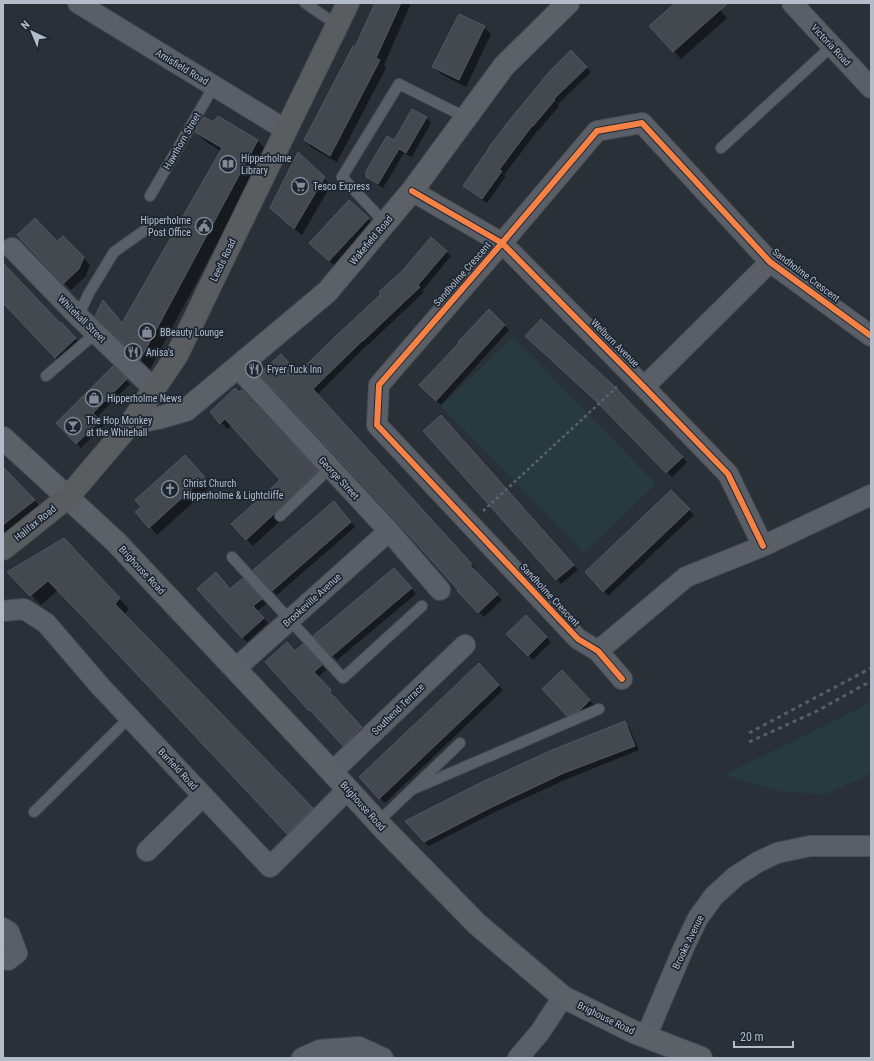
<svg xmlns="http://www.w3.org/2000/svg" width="874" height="1061" font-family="'Roboto Condensed',sans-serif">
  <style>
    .green { fill: #273a3e }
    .shadow { fill: #0007 }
    .building { fill: #444950; stroke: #52575f }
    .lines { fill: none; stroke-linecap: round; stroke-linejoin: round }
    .lane-casing { stroke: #484c53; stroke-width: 12 }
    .street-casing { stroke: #484c53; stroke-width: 22 }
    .primary-casing { stroke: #484c55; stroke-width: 24 }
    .highway-casing { stroke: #474c53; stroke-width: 24 }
    .path { stroke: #5d636a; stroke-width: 2.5; stroke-dasharray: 3 3; stroke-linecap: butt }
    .lane { stroke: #5a5e66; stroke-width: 10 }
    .street { stroke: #5a5e66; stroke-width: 20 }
    .primary { stroke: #5c6168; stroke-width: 22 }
    .highway { stroke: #5a5d60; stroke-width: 22 }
    .rail { stroke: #595d64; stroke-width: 3; stroke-dasharray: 4 4; stroke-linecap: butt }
    .cycleway-casing { stroke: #1d2633; stroke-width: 8 }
    .cycleway { stroke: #f48246; stroke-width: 6 }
    .labels { text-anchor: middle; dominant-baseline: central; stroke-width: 3.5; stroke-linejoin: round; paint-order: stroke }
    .street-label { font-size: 10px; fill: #b4bcc9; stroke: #1d2633 }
    .poi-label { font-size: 10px; fill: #b4bcc9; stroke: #1d2633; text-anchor: start }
  </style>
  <rect width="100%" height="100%" fill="#2a3038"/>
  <path class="green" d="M513 337 656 484 584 553 441 406Z
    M871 701V772L864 777 826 794 782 792 724 775 856 710Z"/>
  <path class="shadow" d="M376 3H411L384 65 386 68 337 162 312 148 305 140 356 49Z
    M676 3H714L727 18 681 59 651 26Z
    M484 27 491 34 466 87 441 74 434 67Z
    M571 52 591 72 558 104 559 106 539 130H538L504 175 506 176 487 203 469 191 465 186Z
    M413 110 427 118 431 123 412 157 404 153 383 188 370 180 365 176 387 138 394 142Z
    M218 117 258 141 267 151 150 369 106 326 112 311 123 324 221 151 206 142 196 132 214 123Z
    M324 178 331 185 302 235 278 215Z
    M368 218 375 226 336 267 317 250Z
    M63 237 90 265 86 276 71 290 64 283 57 243Z
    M431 238 451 256 422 291 424 292 368 345H367L317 395 476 569 474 571 502 600 484 617 458 591 460 590 298 374 382 294 403 271Z
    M3 265 61 324 81 344 61 363 3 302Z
    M489 311 509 330 441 405 420 385 460 343Z
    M113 367 130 384 96 418 104 425 81 448 57 423Z
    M611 385 687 462 672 477 601 405Z
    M239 394 249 398 324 478 282 518 280 521 253 546 246 539 281 480 232 425 228 429 221 423Z
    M446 421 578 570 561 584 425 431Z
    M192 464 212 485 157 535 137 512Z
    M3 468 44 510 3 541Z
    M671 491 694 515 608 596 586 572Z
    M338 507 355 527 277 595 272 590Z
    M73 549 129 609 124 615 322 818 298 842 58 590 41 605 9 572Z
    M399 574 416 594 337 660 314 636Z
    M248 585 266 604 257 611 268 623 247 642 242 637 231 590Z
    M526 616 551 642 533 660 507 634Z
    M308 650 326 670 318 677 335 696 334 697 366 733 348 750 316 714 314 715 310 710 266 662 295 652Z
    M479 665 503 690 385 803 360 777Z
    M567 676 594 705 584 715 573 720 568 715Z
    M624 722 629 727 639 750 569 778 497 811 429 846 424 841Z"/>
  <path class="building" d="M375 3H401L376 58 380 60 330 156 304 140 353 46 355 47Z
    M675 3H728L673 52 649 26Z
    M459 14 485 26 459 80 432 67Z
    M571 50 587 67 554 99 555 100 533 126H532L499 170 502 171 482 199 463 186 489 148V147L508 122 549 72Z
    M412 109 427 117 406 153 399 149 378 184 366 177V171L387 136 394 140Z
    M218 116 258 140 140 360 95 316 103 300 122 323 222 148 195 132 204 117 213 122Z
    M298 152 325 177 294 229 270 208Z
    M349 200 369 218 329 261 309 243Z
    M35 218 57 241 63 236 84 257 79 269 63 284 17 235Z
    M431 237 447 251 418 285 420 287 363 341H362L313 389 472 564 470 565 498 594 478 613 457 591 458 590 398 523 259 374 281 354 298 373 337 335 381 294 379 292 403 270Z
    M3 263 60 323 61 322 76 338 55 358 3 303Z
    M489 309 505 325 436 401 419 385 459 343 458 342Z
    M541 319 612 384 683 457 666 473 596 401 525 336Z
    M113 366 127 379 93 413 100 421 76 444 56 423Z
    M235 388 239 392 242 390 318 471 276 511 274 514 246 540 231 524 280 480 225 419 220 424 210 412Z
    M441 415 574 565 556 580 423 431Z
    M185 455 205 477 149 528 135 512 141 507 135 500Z
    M3 467 35 500 3 525Z
    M671 490 690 509 603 592 585 572Z
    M334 501 351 522 272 591 253 570Z
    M64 538 120 598 115 604 313 808 287 834 83 617 48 581 30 596 7 572Z
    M394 568 412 588 332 656 313 636Z
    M216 572 230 589 243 578 262 599 253 606 264 618 242 638 197 589Z
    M526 615 547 637 528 656 506 634Z
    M287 642 295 651 303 644 322 665 314 672 331 690 330 692 362 727 343 746 310 710 309 711 265 662Z
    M479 663 499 685 379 799 359 777Z
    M562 670 590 700 579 711 567 716 542 689Z
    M625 721 635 746 564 773 492 807 424 842 405 821 480 783 552 750Z"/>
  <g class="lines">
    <g class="lane-casing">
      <path id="lane" d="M305 3 337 25
        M721 148 832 46
        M150 196 214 86
        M385 223 342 177 399 84 467 118
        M78 316 89 293 114 252 148 228
        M46 376 96 333
        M280 516 330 468
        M232 557 343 678 422 606
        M411 790 599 709
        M34 812 130 717
        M378 822 460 743"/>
    </g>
    <g class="street-casing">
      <path id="street" d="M78 3 286 130
        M792 3 871 88
        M412 191 502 243 644 387 728 474 763 546
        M12 248 78 316 154 389
        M237 367 389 531 440 590
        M644 387 770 262
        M3 611 24 609 46 623 100 686 270 867 348 789
        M598 651 686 577 763 546 871 495
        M235 669 389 531
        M622 679 598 651 578 639 377 425 379 385 502 243 597 131 642 123 770 262 871 336
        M332 772 465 645
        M147 851 203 796
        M3 928 9 932 17 953 8 960
        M646 1037 684 947 698 918 714 896 736 876 758 862 777 853 810 846H871
        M302 1058 320 1050 359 1047 383 1058
        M518 1058 540 1032 563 997"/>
    </g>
    <g class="primary-casing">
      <path id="primary" d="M131 423 158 418 186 410 327 292 412 191 504 66 568 3
        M3 438 116 542 319 758 385 830 477 924 563 997 634 1032 701 1058"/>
    </g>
    <g class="highway-casing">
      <path id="highway" d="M3 549 68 497 131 423 177 355 228 249 348 3"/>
    </g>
    <path class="path" d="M483 511 617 387"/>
    <use href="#lane" class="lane"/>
    <use href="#street" class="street"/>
    <use href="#primary" class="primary"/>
    <use href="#highway" class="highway"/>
    <path class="rail" d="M749 733 871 668
      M749 742 817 711 871 681"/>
    <g class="cycleway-casing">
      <path id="cycleway" d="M412 191 502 243 644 387 728 474 763 546
        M622 679 598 651 578 639 377 425 379 385 502 243 597 131 642 123 770 262 871 336"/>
    </g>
    <use href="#cycleway" class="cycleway"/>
  </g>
  <defs>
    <g id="library-ring" transform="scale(0.9)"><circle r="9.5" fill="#1d2633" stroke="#848b96" stroke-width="1.5"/><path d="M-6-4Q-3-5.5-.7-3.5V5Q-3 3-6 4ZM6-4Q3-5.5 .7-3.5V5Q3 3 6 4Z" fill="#848b96"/></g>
    <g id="supermarket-ring" transform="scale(0.9)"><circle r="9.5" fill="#1d2633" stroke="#848b96" stroke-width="1.5"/><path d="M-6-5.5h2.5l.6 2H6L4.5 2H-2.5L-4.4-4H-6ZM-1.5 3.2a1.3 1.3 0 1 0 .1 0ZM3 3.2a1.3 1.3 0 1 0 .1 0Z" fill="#848b96"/></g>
    <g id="civic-ring" transform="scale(0.9)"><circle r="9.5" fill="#1d2633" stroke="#848b96" stroke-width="1.5"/><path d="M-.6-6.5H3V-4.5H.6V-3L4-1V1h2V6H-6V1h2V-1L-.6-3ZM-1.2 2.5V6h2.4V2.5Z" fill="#848b96"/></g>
    <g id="shop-ring" transform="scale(0.9)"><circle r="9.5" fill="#1d2633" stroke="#848b96" stroke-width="1.5"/><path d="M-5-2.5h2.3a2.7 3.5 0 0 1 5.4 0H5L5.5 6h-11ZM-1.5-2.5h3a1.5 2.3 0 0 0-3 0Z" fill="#848b96"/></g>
    <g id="restaurant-ring" transform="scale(0.9)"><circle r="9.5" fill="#1d2633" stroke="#848b96" stroke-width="1.5"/><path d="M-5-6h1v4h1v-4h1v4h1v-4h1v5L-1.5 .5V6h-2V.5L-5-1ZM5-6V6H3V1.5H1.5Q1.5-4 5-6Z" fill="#848b96"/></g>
    <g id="bar-ring" transform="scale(0.9)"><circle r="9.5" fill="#1d2633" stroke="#848b96" stroke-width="1.5"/><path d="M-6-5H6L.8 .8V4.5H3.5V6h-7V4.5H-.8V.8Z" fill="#848b96"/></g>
    <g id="church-ring" transform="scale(0.9)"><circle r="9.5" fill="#1d2633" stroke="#848b96" stroke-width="1.5"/><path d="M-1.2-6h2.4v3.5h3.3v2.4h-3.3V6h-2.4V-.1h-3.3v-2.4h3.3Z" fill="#848b96"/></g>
  </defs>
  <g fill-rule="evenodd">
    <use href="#library-ring" x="228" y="164"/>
    <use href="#supermarket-ring" x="300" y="186"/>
    <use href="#civic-ring" x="204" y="226"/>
    <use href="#shop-ring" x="147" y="332"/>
    <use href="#restaurant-ring" x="133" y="352"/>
    <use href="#restaurant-ring" x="254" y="369"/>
    <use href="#shop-ring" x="94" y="398"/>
    <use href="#bar-ring" x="73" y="426"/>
    <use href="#church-ring" x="170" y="489"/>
  </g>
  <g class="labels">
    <g class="street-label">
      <text transform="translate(831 45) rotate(47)">Victoria Road</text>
      <text transform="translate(182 67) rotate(31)">Amisfield Road</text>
      <text transform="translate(182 141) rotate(-60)">Hawthorn Street</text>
      <text transform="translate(371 240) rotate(-50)">Wakefield Road</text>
      <text transform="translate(223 260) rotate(-64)">Leeds Road</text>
      <text transform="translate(462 274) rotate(-49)">Sandholme Crescent</text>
      <text transform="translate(806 275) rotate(37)">Sandholme Crescent</text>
      <text transform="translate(82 319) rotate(44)">Whitehall Street</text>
      <text transform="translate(615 343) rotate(45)">Welburn Avenue</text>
      <text transform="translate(339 478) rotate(47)">George Street</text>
      <text transform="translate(35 523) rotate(-39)">Halifax Road</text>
      <text transform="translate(142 570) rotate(47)">Brighouse Road</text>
      <text transform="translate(550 595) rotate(47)">Sandholme Crescent</text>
      <text transform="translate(312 600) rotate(-42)">Brookeville Avenue</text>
      <text transform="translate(398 709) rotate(-44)">Southend Terrace</text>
      <text transform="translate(178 769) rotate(47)">Barfield Road</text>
      <text transform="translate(363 806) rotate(48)">Brighouse Road</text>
      <text transform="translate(688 942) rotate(-64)">Brooke Avenue</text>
      <text transform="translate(606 1018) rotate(26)">Brighouse Road</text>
    </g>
    <g class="poi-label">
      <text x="241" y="158">Hipperholme<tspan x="241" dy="12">Library</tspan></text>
      <text x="313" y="186">Tesco Express</text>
      <text x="191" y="220" text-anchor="end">Hipperholme<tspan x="191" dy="12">Post Office</tspan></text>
      <text x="160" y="332">BBeauty Lounge</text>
      <text x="146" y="352">Anisa's</text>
      <text x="267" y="369">Fryer Tuck Inn</text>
      <text x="107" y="398">Hipperholme News</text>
      <text x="86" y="420">The Hop Monkey<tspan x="86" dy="12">at the Whitehall</tspan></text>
      <text x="183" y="483">Christ Church<tspan x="183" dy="12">Hipperholme &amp; Lightcliffe</tspan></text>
    </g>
  </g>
  <rect width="874" height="1061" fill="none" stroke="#b4bcc9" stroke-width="8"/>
  <g transform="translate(32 32) rotate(316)" stroke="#1d2633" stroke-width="3" paint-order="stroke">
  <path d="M0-3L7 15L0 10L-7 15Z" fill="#b4bcc9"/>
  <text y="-6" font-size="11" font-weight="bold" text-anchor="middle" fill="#b4bcc9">N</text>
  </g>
  <path d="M734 1041v6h59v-6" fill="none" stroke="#b4bcc9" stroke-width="2"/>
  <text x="740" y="1041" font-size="12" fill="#b4bcc9" stroke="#1d2633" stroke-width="3" paint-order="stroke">20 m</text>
</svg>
